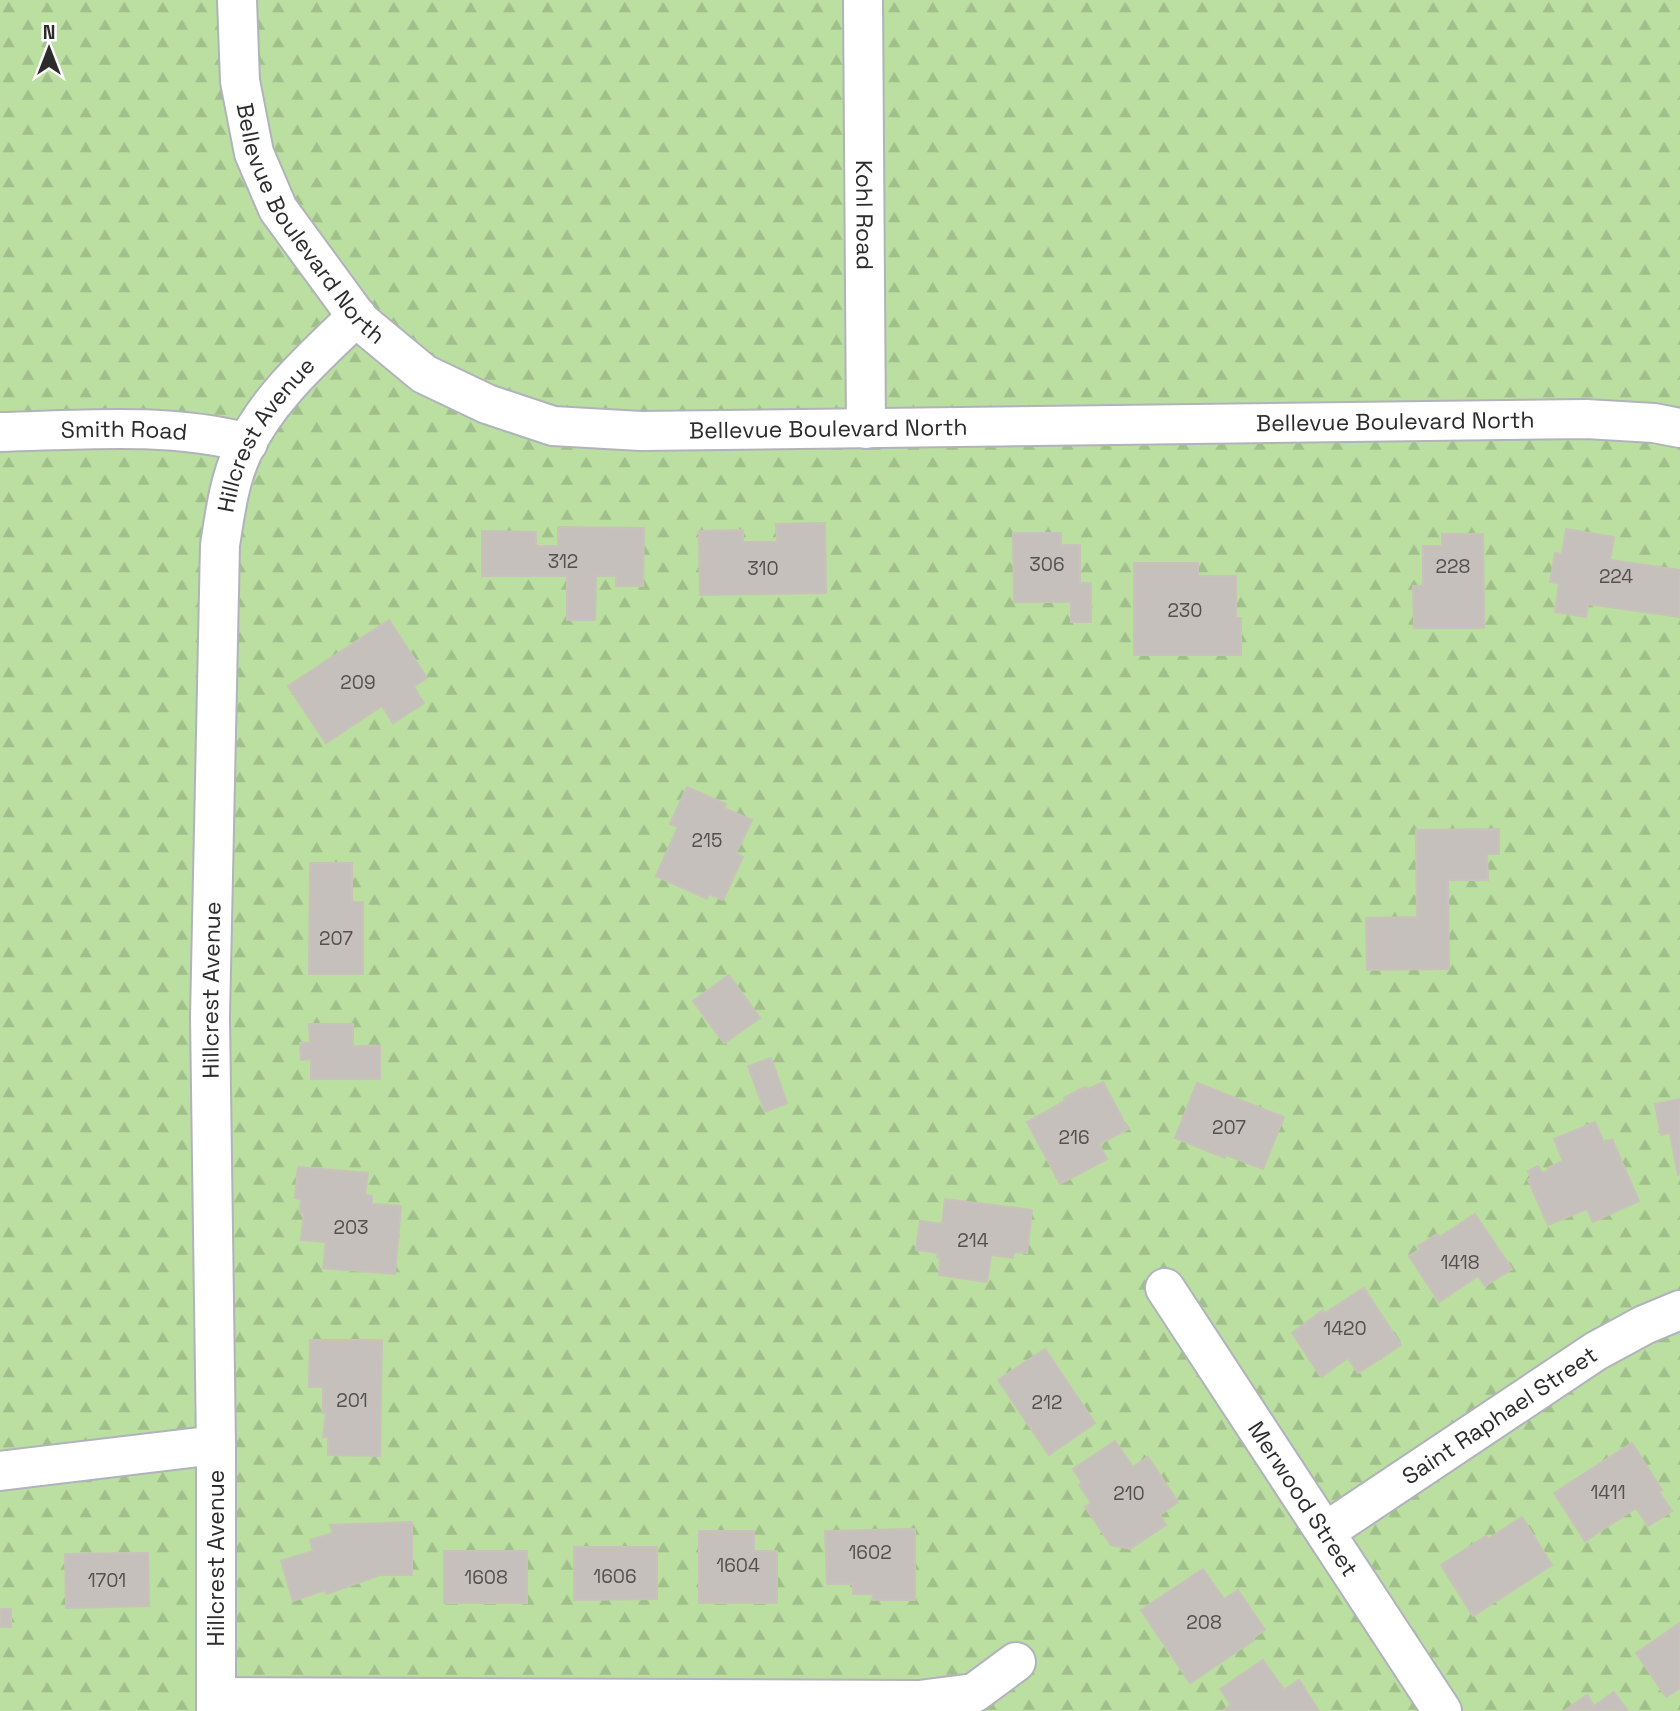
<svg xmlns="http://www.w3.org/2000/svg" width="1680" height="1711" font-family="'Space Grotesk',sans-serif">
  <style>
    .forest { fill: url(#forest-firs) }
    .building { fill: #c5c0bc; stroke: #c8c2b9; stroke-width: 2 }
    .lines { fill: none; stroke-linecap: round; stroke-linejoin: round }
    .minor-casing { stroke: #b0b3bb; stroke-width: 42 }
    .secondary-casing { stroke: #b0b3bb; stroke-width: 42 }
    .minor { stroke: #fff; stroke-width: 38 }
    .secondary { stroke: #fff; stroke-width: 38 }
    .labels { text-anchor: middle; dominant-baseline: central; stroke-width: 7; stroke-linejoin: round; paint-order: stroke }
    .number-label { font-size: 19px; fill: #525150 }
    .street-label { font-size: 23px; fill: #2c2c2c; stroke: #fff }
  </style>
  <defs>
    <pattern id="forest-firs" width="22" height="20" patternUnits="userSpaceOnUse" patternTransform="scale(1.75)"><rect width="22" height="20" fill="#bbdea1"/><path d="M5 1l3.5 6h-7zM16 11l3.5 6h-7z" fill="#a1bf8b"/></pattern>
  </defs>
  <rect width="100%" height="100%" fill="#ede6e0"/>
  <path class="forest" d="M0 0H1680V1711H0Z"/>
  <path class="building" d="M825 523 826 593 700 595 699 531 743 530V542H777L776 524Z
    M558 527 644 528 643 586H616V576H596L595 620H567V576H482V531L536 532V546H558Z
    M1566 529 1614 537 1610 560 1680 570V617L1588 604 1586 617 1555 612 1559 583 1550 582 1555 553 1562 554Z
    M1013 533H1061V545H1080V583H1091V622H1071V602H1014Z
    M1442 534H1483L1484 628H1414L1413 586H1423V546H1442Z
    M1134 563H1198V576H1236V618H1241V655H1134Z
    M389 620 427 678 413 687 424 703 393 723 382 706 326 743 288 686Z
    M687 787 726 804 724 808 752 820 736 853 743 857 723 900 709 894 707 899 656 876 678 827 670 824Z
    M1499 829V854H1487L1488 880H1448L1449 969 1367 970 1366 918 1417 917 1416 830Z
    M310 863H352V902H363V974H309Z
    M729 975 760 1018 724 1043 693 1001Z
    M309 1024H353V1046H380V1079H311V1059L301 1060 300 1043H310Z
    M771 1058 787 1103 765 1112 748 1066Z
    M1103 1082 1128 1129 1099 1144 1107 1159 1060 1184 1027 1122 1065 1101 1064 1098 1084 1087 1086 1090Z
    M1197 1083 1284 1117 1263 1169 1226 1155 1225 1158 1175 1138Z
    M1680 1099V1174L1678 1175 1670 1133 1661 1135 1655 1104Z
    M1595 1122 1604 1143 1612 1139 1639 1201 1593 1222 1587 1209 1548 1225 1528 1180 1531 1178 1528 1171 1538 1166 1542 1173 1549 1170 1548 1168 1563 1161 1554 1139Z
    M298 1167 368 1173 365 1195 372 1196V1204L401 1206 395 1274 323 1268 326 1242 301 1240 304 1213H300L301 1199 295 1198Z
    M945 1199 1032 1210 1027 1253 1014 1252 1013 1258 991 1255 987 1282 939 1275 940 1259 937 1257 938 1253 916 1250 920 1221 942 1224Z
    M1475 1214 1512 1269 1485 1286 1478 1276 1439 1302 1409 1256 1420 1249 1418 1246 1437 1234 1440 1237Z
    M1364 1288 1401 1345 1358 1373 1348 1358 1321 1377 1292 1333 1323 1310 1325 1313Z
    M310 1340H382L380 1456 328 1455V1437H323L326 1413H323V1387H309Z
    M1045 1349 1095 1423 1049 1455 998 1380Z
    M1115 1441 1133 1467 1148 1457 1178 1502 1160 1515 1166 1525 1130 1549 1111 1545 1085 1507 1091 1503 1079 1485 1082 1483 1073 1469Z
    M1632 1443 1662 1490 1659 1492 1672 1511 1648 1526 1636 1508 1585 1541 1554 1493Z
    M1522 1517 1552 1565 1473 1616 1441 1565 1486 1536 1488 1539Z
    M412 1522V1575H376L377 1576 327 1594 325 1590 293 1601 281 1561 313 1551 310 1540 333 1533 330 1525Z
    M915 1529V1600H873V1594H853V1584H827L825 1531Z
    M699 1531H754V1551H777V1603H699Z
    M574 1547H657V1599L574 1600Z
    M444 1551H527V1603H444Z
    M148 1553 149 1606 66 1608 65 1554Z
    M1203 1569 1224 1599 1238 1590 1265 1630 1253 1638 1254 1640 1190 1683 1141 1610Z
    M0 1609H11V1627H0Z
    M1680 1623V1688L1666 1697 1636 1653Z
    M1263 1660 1284 1690 1299 1680 1319 1711H1222L1231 1705 1220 1689Z
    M1614 1692 1628 1711H1564L1587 1695 1594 1706Z"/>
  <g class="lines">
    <g class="minor-casing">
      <g id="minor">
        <path id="s1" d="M863 0 866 429"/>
        <path id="s2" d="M0 432C83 430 166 422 248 443"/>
        <path id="s3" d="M1165 1288 1442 1711"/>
        <path d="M0 1471 216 1445"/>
        <path id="s4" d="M1325 1532 1596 1351 1644 1325 1680 1310"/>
        <path d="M216 1697 919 1700 974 1693 1016 1662"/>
        <path id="s5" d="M216 1711V1445L210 1017 220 545C225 514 229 480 243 451 267 398 316 356 357 316"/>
      </g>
    </g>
    <g class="secondary-casing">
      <g id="secondary">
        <path id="s6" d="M237 0 240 81 254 153 278 209 360 321 424 374 487 404 553 426 641 431 1586 419 1654 423 1680 428"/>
      </g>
    </g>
    <use href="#minor" class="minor"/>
    <use href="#secondary" class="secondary"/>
  </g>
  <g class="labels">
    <g class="number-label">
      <text x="563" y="561">312</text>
      <text x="1047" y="564">306</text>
      <text x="1453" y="566">228</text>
      <text x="763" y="568">310</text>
      <text x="1616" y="576">224</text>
      <text x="1185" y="610">230</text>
      <text x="358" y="682">209</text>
      <text x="707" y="840">215</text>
      <text x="336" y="938">207</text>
      <text x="1229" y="1127">207</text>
      <text x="1074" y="1137">216</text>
      <text x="351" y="1227">203</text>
      <text x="973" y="1240">214</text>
      <text x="1460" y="1262">1418</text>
      <text x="1345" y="1328">1420</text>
      <text x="352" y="1400">201</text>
      <text x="1047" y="1402">212</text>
      <text x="1608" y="1492">1411</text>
      <text x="1129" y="1493">210</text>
      <text x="870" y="1552">1602</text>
      <text x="738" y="1565">1604</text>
      <text x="615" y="1576">1606</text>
      <text x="486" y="1577">1608</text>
      <text x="107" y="1580">1701</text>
      <text x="1204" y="1622">208</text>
    </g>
    <g class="street-label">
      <text stroke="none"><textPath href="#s1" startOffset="215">Kohl Road</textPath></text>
      <text stroke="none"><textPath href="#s6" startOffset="243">Bellevue Boulevard North</textPath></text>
      <text stroke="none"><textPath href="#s6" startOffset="1419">Bellevue Boulevard North</textPath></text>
      <text stroke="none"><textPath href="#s6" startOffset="852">Bellevue Boulevard North</textPath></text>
      <text stroke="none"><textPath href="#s2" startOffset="124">Smith Road</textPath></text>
      <text stroke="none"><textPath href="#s5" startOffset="1288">Hillcrest Avenue</textPath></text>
      <text stroke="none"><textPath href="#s5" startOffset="721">Hillcrest Avenue</textPath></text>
      <text stroke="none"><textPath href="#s4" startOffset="210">Saint Raphael Street</textPath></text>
      <text stroke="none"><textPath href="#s3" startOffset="252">Merwood Street</textPath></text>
      <text transform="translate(216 1558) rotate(-90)">Hillcrest Avenue</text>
    </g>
  </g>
  <g transform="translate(49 49)" stroke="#ffffff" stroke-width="5" paint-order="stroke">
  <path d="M0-5L12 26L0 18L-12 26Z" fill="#2c2c2c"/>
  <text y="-10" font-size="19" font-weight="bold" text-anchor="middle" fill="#2c2c2c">N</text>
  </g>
</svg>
